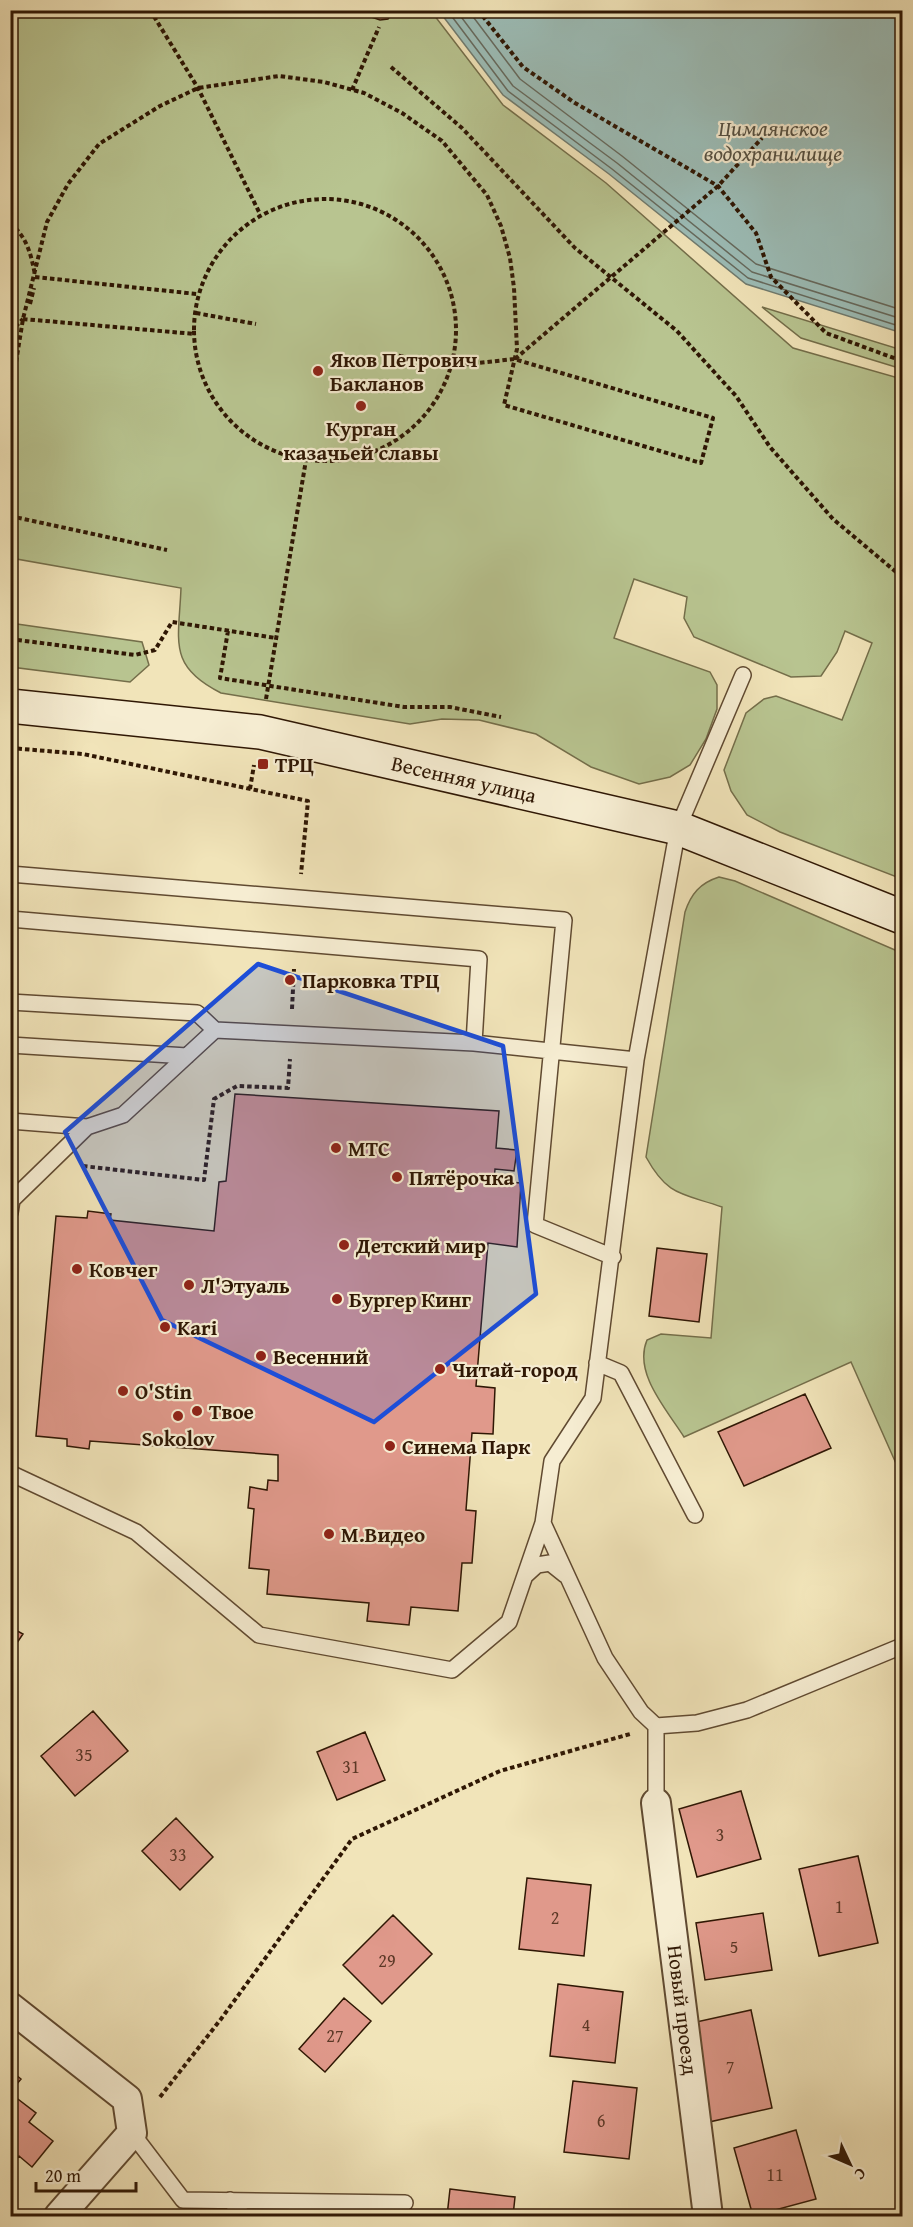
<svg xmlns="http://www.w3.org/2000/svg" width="913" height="2227" font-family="'Gentium Book Plus',serif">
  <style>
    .green { fill: #b8c490; stroke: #746e4a; stroke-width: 1.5 }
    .water { fill: #9cbdb7; stroke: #707b6f; stroke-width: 1.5 }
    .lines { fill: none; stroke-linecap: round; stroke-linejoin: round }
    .shore { stroke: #666a5e; stroke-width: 1.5 }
    .building { fill: #e0998b; stroke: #2f1704; stroke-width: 1.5 }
    .lane-casing { stroke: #604a31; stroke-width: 18 }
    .street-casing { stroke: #604a31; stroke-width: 32 }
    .secondary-casing { stroke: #2f1704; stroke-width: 36 }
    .path { stroke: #2f1704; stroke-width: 4; stroke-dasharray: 4.5 3; stroke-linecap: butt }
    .lane { stroke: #f6edd2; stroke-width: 15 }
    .street { stroke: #f6edd2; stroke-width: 28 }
    .secondary { stroke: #f6edd2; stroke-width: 33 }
    .marked { fill: #1d4ed8; fill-opacity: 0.2; stroke: #1d4ed8; stroke-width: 4.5; stroke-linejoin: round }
    .poi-dot { fill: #8f2418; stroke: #f6edd2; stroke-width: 2 }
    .labels { text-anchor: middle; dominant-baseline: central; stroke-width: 4.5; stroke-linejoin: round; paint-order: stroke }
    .number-label { font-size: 18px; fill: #5b3826 }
    .poi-label { font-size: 21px; font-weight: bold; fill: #2f1704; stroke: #f6edd2; text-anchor: start }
    .street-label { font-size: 21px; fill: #2f1704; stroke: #f6edd2 }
    .water-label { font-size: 22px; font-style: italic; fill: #555143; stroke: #f6edd2 }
  </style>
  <rect width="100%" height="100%" fill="#f1e4b9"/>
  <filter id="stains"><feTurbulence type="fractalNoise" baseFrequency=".00333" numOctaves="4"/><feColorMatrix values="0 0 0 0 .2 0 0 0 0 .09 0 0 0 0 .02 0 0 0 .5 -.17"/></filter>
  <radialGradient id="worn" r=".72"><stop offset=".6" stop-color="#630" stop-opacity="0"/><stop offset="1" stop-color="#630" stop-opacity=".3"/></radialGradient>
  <path class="green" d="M10 11H431L503 105 606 183 793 348 902 379V879L780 832 747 815 731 791 724 770 746 713 764 699 776 696 842 720 872 643 845 631 837 652 821 676 791 677 694 637 684 618 687 597 634 579 614 638 710 672 717 685V709L706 739 690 765 670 777 639 784 591 767 536 734 479 720 442 719 410 724 221 693C167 666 179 641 181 588L11 558Z
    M762 307 902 350V369L801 338Z
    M10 623 142 642 149 665 130 682 11 667Z
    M719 877 735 881 902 953V1477L851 1362 684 1437C667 1410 633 1373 647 1340L661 1334 711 1338 722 1207C682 1193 668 1197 646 1157L685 912C691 894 700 883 719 877Z"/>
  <path class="water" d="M439 11H902V333L746 284 609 174 503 95Z"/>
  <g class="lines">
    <path class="shore" d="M447 10 508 91 612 169 748 278 902 327
      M456 10 513 86 617 163 752 272 902 319
      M468 10 520 79 622 156 756 264 902 310"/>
  </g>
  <path class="building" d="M367 10H394L388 19 380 20 371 17Z
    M235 1094 499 1111 496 1148 517 1150 514 1171 495 1169 494 1181 521 1183 517 1247 488 1243 476 1386 495 1388 493 1434 472 1433 466 1510 476 1511 472 1563H462L458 1611 411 1607 409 1625 367 1621 369 1603 267 1594 269 1570 249 1568 254 1509 248 1508 250 1487 267 1490 268 1480 278 1481V1455L90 1441 89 1449 67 1446V1439L36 1436 56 1216 87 1218 88 1211 111 1214 110 1220 214 1231 219 1182 226 1181Z
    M657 1248 707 1254 699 1322 649 1316Z
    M805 1394 831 1448 744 1486 718 1432Z
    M10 1627 23 1634 10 1653Z
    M93 1711 128 1751 75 1796 41 1756Z
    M365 1732 385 1780 337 1800 317 1752Z
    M741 1791 761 1859 697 1877 679 1809Z
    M176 1818 213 1857 180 1890 142 1851Z
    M858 1856 878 1943 819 1956 799 1869Z
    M527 1878 591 1885 584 1956 519 1949Z
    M763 1913 772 1970 705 1980 696 1923Z
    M393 1915 432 1954 382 2004 343 1965Z
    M558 1984 623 1992 615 2063 550 2056Z
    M344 1998 371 2021 325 2072 299 2049Z
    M751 2010 772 2108 709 2122 687 2024Z
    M10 2070 21 2079 10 2092Z
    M573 2081 637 2088 629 2159 564 2152Z
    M10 2093 36 2113 29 2122 53 2141 32 2167 19 2156 10 2167Z
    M796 2130 816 2199 753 2216 734 2148Z
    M450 2189 515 2197 513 2216H447Z
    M616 2212 656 2216H615Z"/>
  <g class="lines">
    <g class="lane-casing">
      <path id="lane" d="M10 874 564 920 535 1225 613 1257
        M10 919 479 959 474 1043
        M10 1002 197 1013 215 1030
        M10 1045 187 1056
        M10 1121 87 1127 123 1115 215 1030 474 1043 636 1060
        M10 1213 12 1200 87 1127
        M597 1363 621 1373 695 1515
        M10 1473 136 1532 259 1635 452 1670 509 1622 543 1523
        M526 1575 537 1565 550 1563 565 1575
        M656 1726 697 1723 747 1710 902 1646
        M656 1803V1726L641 1712 605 1658 543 1523 552 1461 593 1398 636 1060 678 828 743 675
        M132 2133 183 2200 405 2203
        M230 2200 243 2216"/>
    </g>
    <g class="street-casing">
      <path id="street" d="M656 1803 708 2216
        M10 2007 127 2099 132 2133 59 2216"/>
    </g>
    <g class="secondary-casing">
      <path id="secondary" d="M10 706 260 732 678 828 902 917"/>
    </g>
    <path class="path" d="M150 10 198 88 260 214
      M478 10 523 67 575 103 718 186 756 233 771 277 826 333 902 361
      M391 67 462 128 575 248 677 331 736 396 770 447 833 519 902 577
      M352 90 379 27
      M194 330a131 131 0 1 1 262 0a131 131 0 1 1-262 0Z
      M10 223C27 237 31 254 35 275
      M35 277 197 294
      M30 304 34 288
      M196 313 256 324
      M23 319 195 334
      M10 332 23 319
      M515 359 718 186 762 138
      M10 399 23 319 47 222 68 184 99 144 160 106 198 88 279 76 324 82 364 93 402 113 442 141 487 195 501 226 510 258 514 288 517 349 504 405 701 463 713 418 514 359 452 366 390 354
      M10 516 167 550
      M228 631 220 678 404 707H450L501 717
      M10 639 135 655 155 650 172 622 276 638
      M266 699 308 448
      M10 748 83 754 308 801 301 874
      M250 789 254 765
      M292 1009 294 969
      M83 1166 204 1180 214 1099 237 1086 288 1088 290 1059
      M160 2097 221 2019 352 1839 500 1771 630 1734"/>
    <use href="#lane" class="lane"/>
    <use href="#street" class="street"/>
    <use href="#secondary" class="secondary"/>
  </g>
  <path class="marked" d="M258 964 503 1046 536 1294 374 1422 162 1320 65 1132Z"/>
  <g class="poi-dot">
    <circle cx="318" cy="371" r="6"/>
    <circle cx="361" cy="406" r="6"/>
    <rect x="257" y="758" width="12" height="12" rx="3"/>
    <circle cx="290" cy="980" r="6"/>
    <circle cx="336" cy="1148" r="6"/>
    <circle cx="397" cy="1177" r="6"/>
    <circle cx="344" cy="1245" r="6"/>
    <circle cx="77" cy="1269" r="6"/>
    <circle cx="189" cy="1285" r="6"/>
    <circle cx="337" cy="1299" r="6"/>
    <circle cx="165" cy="1327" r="6"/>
    <circle cx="261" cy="1356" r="6"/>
    <circle cx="440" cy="1369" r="6"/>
    <circle cx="123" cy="1391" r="6"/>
    <circle cx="197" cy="1411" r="6"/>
    <circle cx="178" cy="1416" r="6"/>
    <circle cx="390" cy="1446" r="6"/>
    <circle cx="329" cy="1534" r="6"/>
  </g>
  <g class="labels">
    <g class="number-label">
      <text x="84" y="1754">35</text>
      <text x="351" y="1766">31</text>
      <text x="720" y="1834">3</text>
      <text x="178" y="1854">33</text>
      <text x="839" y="1906">1</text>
      <text x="555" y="1917">2</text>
      <text x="734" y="1946">5</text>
      <text x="387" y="1960">29</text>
      <text x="586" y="2024">4</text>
      <text x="335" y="2035">27</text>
      <text x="730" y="2066">7</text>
      <text x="601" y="2120">6</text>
      <text x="775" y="2174">11</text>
    </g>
    <g class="poi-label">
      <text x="330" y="359">Яков Петрович<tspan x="330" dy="24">Бакланов</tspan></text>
      <text x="361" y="428" text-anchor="middle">Курган<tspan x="361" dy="24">казачьей славы</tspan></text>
      <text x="275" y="764">ТРЦ</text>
      <text x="302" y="980">Парковка ТРЦ</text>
      <text x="348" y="1148">МТС</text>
      <text x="409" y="1177">Пятёрочка</text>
      <text x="356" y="1245">Детский мир</text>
      <text x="89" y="1269">Ковчег</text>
      <text x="201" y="1285">Л'Этуаль</text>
      <text x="349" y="1299">Бургер Кинг</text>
      <text x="177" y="1327">Kari</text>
      <text x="273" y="1356">Весенний</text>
      <text x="452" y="1369">Читай-город</text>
      <text x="135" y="1391">O'Stin</text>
      <text x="209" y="1411">Твое</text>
      <text x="178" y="1438" text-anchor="middle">Sokolov</text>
      <text x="402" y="1446">Синема Парк</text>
      <text x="341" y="1534">М.Видео</text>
    </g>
    <g class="street-label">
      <text transform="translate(464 779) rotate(13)">Весенняя улица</text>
      <text transform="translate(683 2010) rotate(83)">Новый проезд</text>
    </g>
    <g class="water-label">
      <text x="773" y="128">Цимлянское<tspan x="773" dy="25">водохранилище</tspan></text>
    </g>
  </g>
  <rect width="913" height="2227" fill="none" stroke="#f1e4b9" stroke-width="36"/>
  <rect x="12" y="12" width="889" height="2203" fill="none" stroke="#2f1704" stroke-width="3"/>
  <rect x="18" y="18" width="877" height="2191" fill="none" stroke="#2f1704" stroke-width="1.5"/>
  <g transform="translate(850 2164) rotate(134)" stroke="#f6edd2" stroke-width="4.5" paint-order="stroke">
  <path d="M0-4.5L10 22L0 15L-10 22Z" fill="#2f1704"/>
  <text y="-9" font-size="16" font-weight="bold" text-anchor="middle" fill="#2f1704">С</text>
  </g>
  <path d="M36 2182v9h100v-9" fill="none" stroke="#2f1704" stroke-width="3"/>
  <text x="45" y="2182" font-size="18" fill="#2f1704" stroke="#f6edd2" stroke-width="4.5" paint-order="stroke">20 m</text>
  <rect width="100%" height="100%" filter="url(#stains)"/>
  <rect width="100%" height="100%" fill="url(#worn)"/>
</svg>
